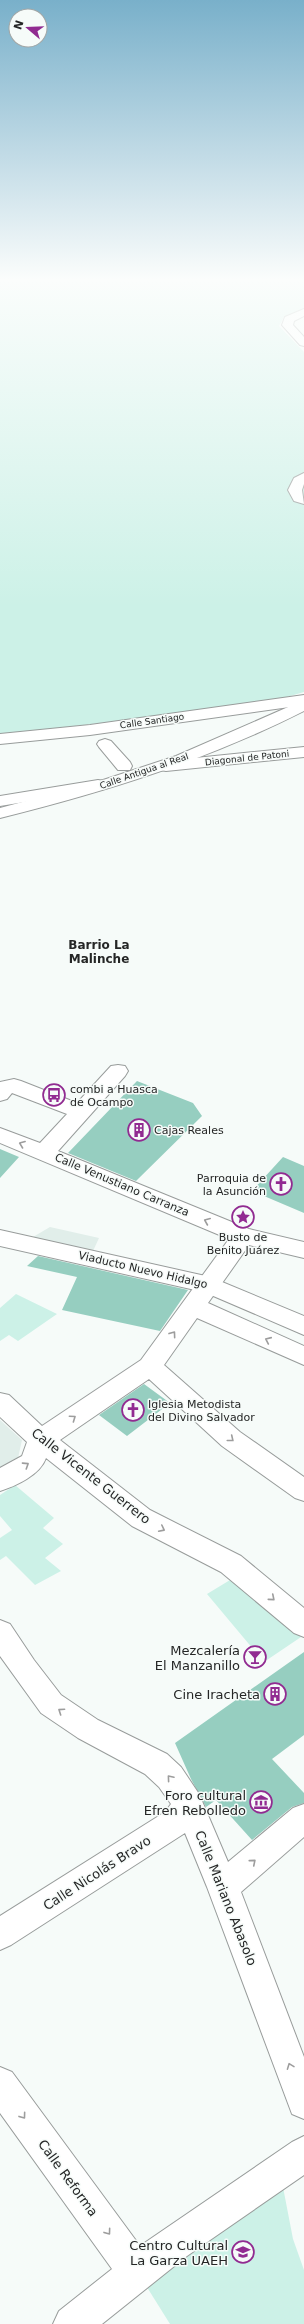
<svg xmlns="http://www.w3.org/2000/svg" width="304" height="2324" font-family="'DejaVu Sans',sans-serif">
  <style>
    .built { fill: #e1eeea }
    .green { fill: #ccf1e7 }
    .building { fill: #96cec0 }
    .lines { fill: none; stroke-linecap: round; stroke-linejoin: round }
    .minor-casing { stroke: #989c9b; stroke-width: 2 }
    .major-casing { stroke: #989c9b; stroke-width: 2 }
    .minor { fill: #fff; fill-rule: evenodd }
    .major { fill: #fff; fill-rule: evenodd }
    .oneway { stroke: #9d9d9d }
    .labels { text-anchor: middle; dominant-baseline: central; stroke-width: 3; stroke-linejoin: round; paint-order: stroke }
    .far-street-label { font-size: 9px; fill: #252626; stroke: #f6fbf9 }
    .poi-label { font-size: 11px; fill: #252626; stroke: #f6fbf9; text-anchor: start }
    .street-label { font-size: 11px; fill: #252626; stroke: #f6fbf9 }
    .neighbourhood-label { font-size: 12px; font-weight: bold; fill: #252626; stroke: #f6fbf9 }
    .near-street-label { font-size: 13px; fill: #252626; stroke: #f6fbf9 }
    .near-poi-label { font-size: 13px; fill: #252626; stroke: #f6fbf9; text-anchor: end }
  </style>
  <rect width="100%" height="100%" fill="#f6fbf9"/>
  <path class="built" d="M50 1227 99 1238 93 1251 33 1237Z
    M0 1420 22 1440 18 1458 0 1470Z"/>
  <path class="green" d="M0 281H304V309L284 317 279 326 304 352V692L280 699 234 707 0 735Z
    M16 1294 57 1314 18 1341 9 1335 0 1341V1308Z
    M15 1485 54 1518 43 1528 63 1544 45 1558 61 1571 35 1585 6 1556 0 1560V1538L12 1530 0 1516V1495Z
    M235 1577 271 1606 301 1637 264 1662 207 1594Z
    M282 2182 293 2239 304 2270V2324H170L145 2284Z"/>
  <path class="building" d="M137 1081 193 1103 202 1116 136 1181 68 1153Z
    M0 1149 19 1157 0 1178Z
    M283 1157 304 1166V1213L252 1191Z
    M38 1256 188 1290 160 1331 62 1310 77 1277 27 1266Z
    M144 1384 170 1403 127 1436 99 1415Z
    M304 1652V1735L272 1759 304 1793V1803L292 1807 252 1840 216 1800 206 1807 191 1779 175 1743Z"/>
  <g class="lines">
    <g class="minor-casing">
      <path id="minor" d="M304 309V316L294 321 293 325 304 337V346L300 345 282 325 285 317Z
        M304 473V484L302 490 304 504 294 501 288 490 294 478Z
        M304 695V705L90 735 0 744V734L90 725Z
        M105 739 111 741 130 762 132 766 130 770H118L99 747 97 744 99 741Z
        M304 747V757L166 771 160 770 158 766 160 762 166 761Z
        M98 780 104 781 106 785 104 789 0 806V796Z
        M118 1065 125 1066 128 1071 125 1076 58 1151 249 1229 304 1242V1258L249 1245 208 1303 304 1346V1365L197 1318 164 1365 240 1432 304 1477V1501L295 1498 222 1446 149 1379 60 1440 150 1510 241 1556 304 1608V1637L294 1633 221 1572 132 1526 46 1458C40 1475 16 1486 0 1491V1468L22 1456 27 1442 0 1417V1393L9 1395 42 1426 141 1360 229 1239 0 1143V1128L40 1143 67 1114 12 1093 7 1099 0 1101V1082L14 1079 21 1081 77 1103 111 1066Z
        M0 1620 10 1624 34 1660 61 1695 98 1720 167 1754 181 1767 199 1794 228 1862 293 1808 304 1804V1837L241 1892 304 2057V2119L292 2114 207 1887 185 1833 11 1945 0 1950V1916L165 1812 171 1804 159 1787 145 1774 78 1738 41 1713 0 1656Z
        M0 2067 12 2072 140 2246 292 2142 304 2136V2175L187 2256 102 2324H53L59 2311 112 2269 0 2113Z"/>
    </g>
    <g class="major-casing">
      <path id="major" d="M304 700V711C207 760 105 792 0 818V808L97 782 176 756Z
        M0 1230 210 1277 304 1316V1335L204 1292 0 1246Z"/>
    </g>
    <use href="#minor" class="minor"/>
    <use href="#major" class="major"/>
  </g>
  <defs><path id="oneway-chevron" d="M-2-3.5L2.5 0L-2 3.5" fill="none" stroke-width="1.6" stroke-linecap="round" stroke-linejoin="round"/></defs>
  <g class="oneway">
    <use href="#oneway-chevron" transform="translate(22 1144) rotate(-159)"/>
    <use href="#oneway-chevron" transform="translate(207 1221) rotate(-157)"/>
    <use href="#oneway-chevron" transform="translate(173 1334) rotate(-54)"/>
    <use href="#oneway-chevron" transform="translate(268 1340) rotate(-156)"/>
    <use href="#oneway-chevron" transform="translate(73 1418) rotate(-35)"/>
    <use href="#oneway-chevron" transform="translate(231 1439) rotate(39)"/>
    <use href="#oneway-chevron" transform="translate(26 1465) rotate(-33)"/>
    <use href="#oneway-chevron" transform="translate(162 1529) rotate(27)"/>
    <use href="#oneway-chevron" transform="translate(272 1598) rotate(40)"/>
    <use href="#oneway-chevron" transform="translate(61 1711) rotate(-146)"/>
    <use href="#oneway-chevron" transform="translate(170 1778) rotate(-130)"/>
    <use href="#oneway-chevron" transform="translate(253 1862) rotate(-40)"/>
    <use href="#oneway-chevron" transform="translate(290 2066) rotate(-111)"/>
    <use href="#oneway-chevron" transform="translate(23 2116) rotate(54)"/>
    <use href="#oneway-chevron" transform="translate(108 2232) rotate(54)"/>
  </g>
  <linearGradient id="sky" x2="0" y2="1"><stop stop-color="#79b0ca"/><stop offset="0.46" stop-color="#fbfdfc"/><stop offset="1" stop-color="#fbfdfc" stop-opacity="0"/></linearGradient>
  <rect width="304" height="607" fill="url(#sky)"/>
  <defs>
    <g id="bus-ring" transform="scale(1.15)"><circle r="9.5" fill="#f6fbf9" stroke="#912b91" stroke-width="1.5"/><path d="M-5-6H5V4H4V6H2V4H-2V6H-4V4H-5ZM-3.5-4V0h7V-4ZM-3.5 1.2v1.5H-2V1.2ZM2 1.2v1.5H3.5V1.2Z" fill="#912b91"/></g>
    <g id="building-ring" transform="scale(1.15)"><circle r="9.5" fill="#f6fbf9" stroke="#912b91" stroke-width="1.5"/><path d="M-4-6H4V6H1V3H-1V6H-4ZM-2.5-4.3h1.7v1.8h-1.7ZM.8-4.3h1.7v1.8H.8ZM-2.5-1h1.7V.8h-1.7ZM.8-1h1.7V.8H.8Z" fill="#912b91"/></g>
    <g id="church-ring" transform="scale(1.15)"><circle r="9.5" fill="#f6fbf9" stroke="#912b91" stroke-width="1.5"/><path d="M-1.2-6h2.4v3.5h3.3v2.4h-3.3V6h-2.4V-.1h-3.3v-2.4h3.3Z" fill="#912b91"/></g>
    <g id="sight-ring" transform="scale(1.15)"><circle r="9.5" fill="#f6fbf9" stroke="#912b91" stroke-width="1.5"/><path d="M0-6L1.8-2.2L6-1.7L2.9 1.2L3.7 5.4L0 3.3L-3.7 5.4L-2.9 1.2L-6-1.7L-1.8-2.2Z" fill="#912b91"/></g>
    <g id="bar-ring" transform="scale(1.15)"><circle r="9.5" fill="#f6fbf9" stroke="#912b91" stroke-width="1.5"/><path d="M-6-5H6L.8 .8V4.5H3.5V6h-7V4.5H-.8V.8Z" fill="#912b91"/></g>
    <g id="museum-ring" transform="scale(1.15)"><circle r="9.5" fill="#f6fbf9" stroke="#912b91" stroke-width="1.5"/><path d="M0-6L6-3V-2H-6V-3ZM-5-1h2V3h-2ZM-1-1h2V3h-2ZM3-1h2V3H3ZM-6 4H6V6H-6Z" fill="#912b91"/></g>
    <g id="university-ring" transform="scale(1.15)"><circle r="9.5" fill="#f6fbf9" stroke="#912b91" stroke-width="1.5"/><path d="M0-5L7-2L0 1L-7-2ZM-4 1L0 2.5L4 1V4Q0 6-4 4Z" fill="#912b91"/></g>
  </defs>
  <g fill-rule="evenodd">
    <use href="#bus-ring" x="54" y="1095"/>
    <use href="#building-ring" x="139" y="1130"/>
    <use href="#church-ring" x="281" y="1184"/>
    <use href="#sight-ring" x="243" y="1217"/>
    <use href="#church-ring" x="133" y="1410"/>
    <use href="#bar-ring" x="255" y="1657"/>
    <use href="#building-ring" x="275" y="1694"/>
    <use href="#museum-ring" x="261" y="1802"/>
    <use href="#university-ring" x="243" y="2252"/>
  </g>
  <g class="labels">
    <g class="far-street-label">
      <text transform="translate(152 721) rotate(-8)">Calle Santiago</text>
      <text transform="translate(247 758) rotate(-6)">Diagonal de Patoni</text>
      <text transform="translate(144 771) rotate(-19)">Calle Antigua al Real</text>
    </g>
    <g class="poi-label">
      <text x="70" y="1089">combi a Huasca<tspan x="70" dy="13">de Ocampo</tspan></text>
      <text x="154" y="1130">Cajas Reales</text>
      <text x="266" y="1178" text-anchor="end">Parroquia de<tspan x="266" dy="13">la Asunción</tspan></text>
      <text x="243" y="1237" text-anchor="middle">Busto de<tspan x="243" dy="13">Benito Juárez</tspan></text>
      <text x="148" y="1404">Iglesia Metodista<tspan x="148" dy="13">del Divino Salvador</tspan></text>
    </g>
    <g class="street-label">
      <text transform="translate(122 1185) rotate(23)">Calle Venustiano Carranza</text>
      <text transform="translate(143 1270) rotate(13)">Viaducto Nuevo Hidalgo</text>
    </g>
    <g class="neighbourhood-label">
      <text x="99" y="945">Barrio La<tspan x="99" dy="14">Malinche</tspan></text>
    </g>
    <g class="near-street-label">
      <text transform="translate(91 1476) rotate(38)">Calle Vicente Guerrero</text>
      <text transform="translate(97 1873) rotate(-33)">Calle Nicolás Bravo</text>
      <text transform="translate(226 1898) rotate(68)">Calle Mariano Abasolo</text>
      <text transform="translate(68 2178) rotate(54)">Calle Reforma</text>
    </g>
    <g class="near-poi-label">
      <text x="240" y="1650">Mezcalería<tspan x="240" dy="15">El Manzanillo</tspan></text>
      <text x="260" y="1694">Cine Iracheta</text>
      <text x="246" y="1795">Foro cultural<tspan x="246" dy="15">Efren Rebolledo</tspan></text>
      <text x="228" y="2245">Centro Cultural<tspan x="228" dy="15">La Garza UAEH</tspan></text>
    </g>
  </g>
  <g transform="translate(28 28) rotate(289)"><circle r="19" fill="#f6fbf9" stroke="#a2a6a5"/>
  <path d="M0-3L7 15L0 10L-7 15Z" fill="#912b91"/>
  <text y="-6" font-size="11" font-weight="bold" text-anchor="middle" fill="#252626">N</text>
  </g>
</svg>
